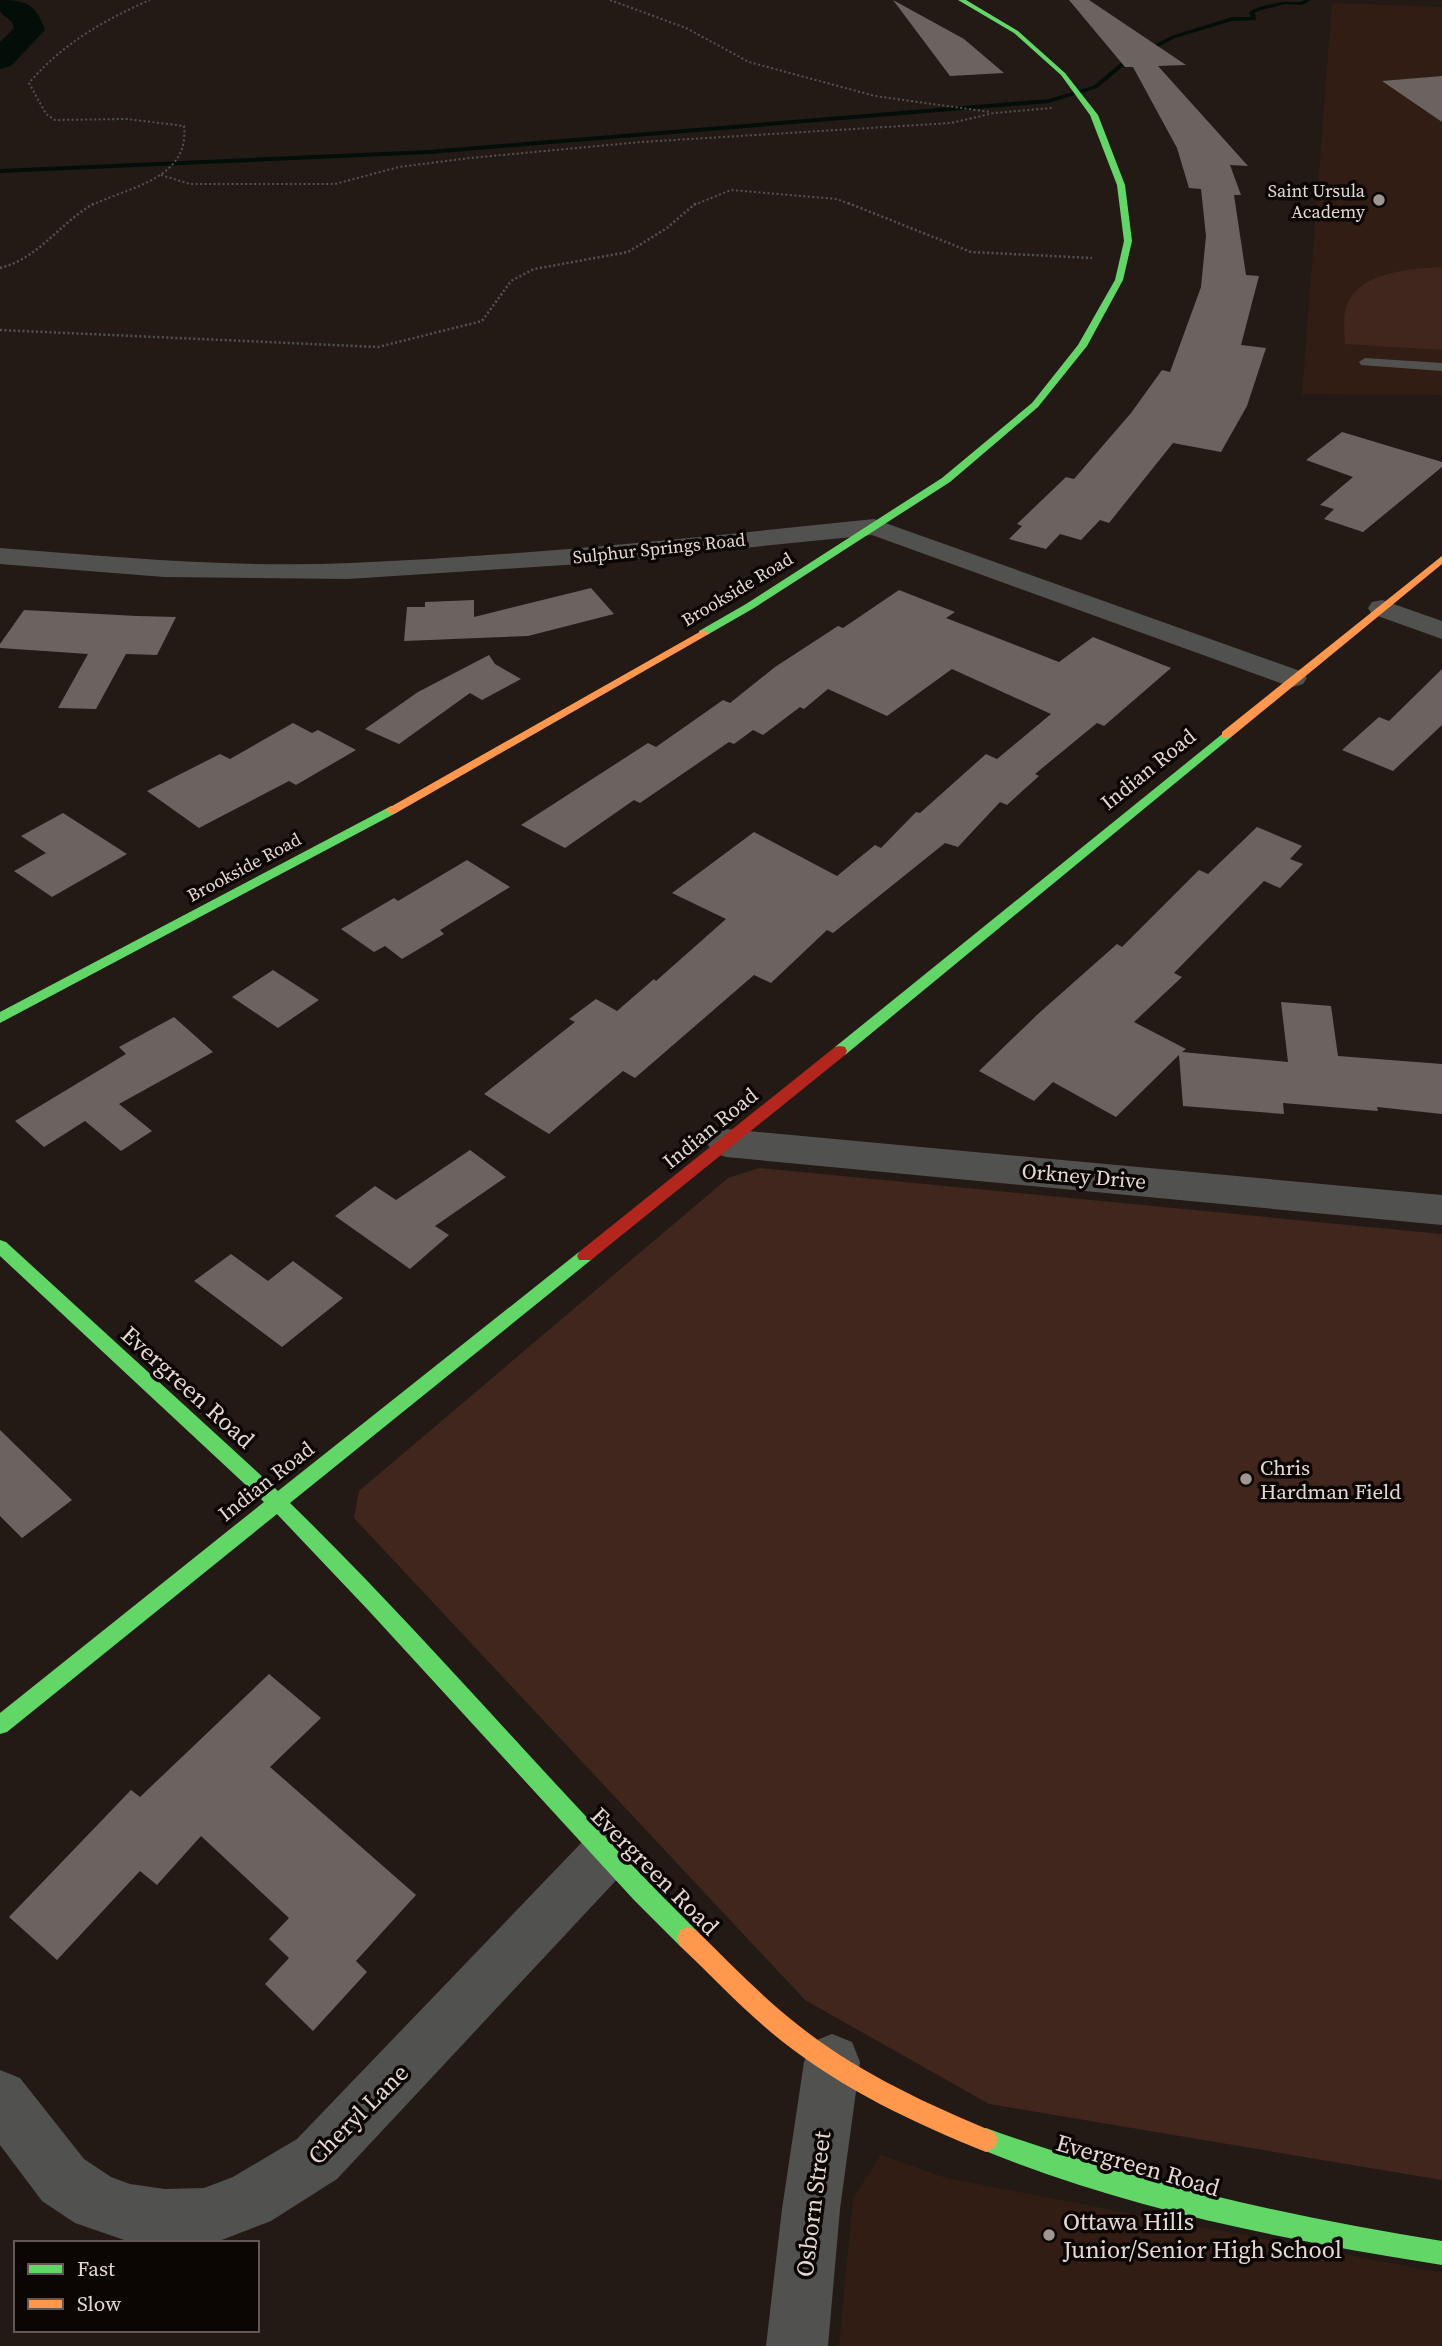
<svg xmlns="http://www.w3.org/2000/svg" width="1442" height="2346" font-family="'Source Serif 4',serif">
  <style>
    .built { fill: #321d15 }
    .green { fill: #40261c }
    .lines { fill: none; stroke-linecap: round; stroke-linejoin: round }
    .stream { fill: #030e09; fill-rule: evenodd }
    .river { fill: #030e09; fill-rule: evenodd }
    .building { fill: #6b635f }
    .path-far1 { stroke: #545352; stroke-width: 2; stroke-dasharray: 2 2.5; stroke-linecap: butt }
    .path { stroke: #545352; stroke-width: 2.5; stroke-dasharray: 2 2.5; stroke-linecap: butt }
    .lane { fill: #51514f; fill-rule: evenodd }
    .street { fill: #51514f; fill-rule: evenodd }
    .fast { fill: #63d668; fill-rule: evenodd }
    .slow { fill: #ff974d; fill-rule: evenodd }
    .jam { fill: #b3261e; fill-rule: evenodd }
    .poi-dot { fill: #a09691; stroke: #0b0504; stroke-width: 2.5 }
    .labels { text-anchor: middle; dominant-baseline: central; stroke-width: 7; stroke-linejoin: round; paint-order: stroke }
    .far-poi-label { font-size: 18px; fill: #e4d8d3; stroke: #0b0504; text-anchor: end }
    .far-street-label { font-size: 18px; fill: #e4d8d3; stroke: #0b0504 }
    .street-label { font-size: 21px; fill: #e4d8d3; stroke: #0b0504 }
    .poi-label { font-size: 21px; fill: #e4d8d3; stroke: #0b0504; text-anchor: start }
    .near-street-label { font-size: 24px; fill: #e4d8d3; stroke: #0b0504 }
    .near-poi-label { font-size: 24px; fill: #e4d8d3; stroke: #0b0504; text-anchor: start }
  </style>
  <rect width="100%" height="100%" fill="#231a16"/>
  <path class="built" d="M1332 3 1442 7V395L1302 394Z
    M881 2155 946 2178 1442 2273V2346H839L853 2198Z"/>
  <path class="green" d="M1442 267V350L1345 344C1345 332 1342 317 1347 305 1360 271 1412 269 1442 267Z
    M759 1168 1442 1234V2180L989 2104 805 2000 354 1518 359 1491 728 1178Z"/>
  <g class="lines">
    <path class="stream" d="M1305 0H1311L1302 5 1285 4 1258 11 1255 13 1256 20 1232 21 1175 38 1126 64 1097 88 1049 103 429 154 0 173V169L429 150 1049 99 1093 86 1122 62 1171 36 1232 17H1251L1249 12C1258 6 1272 4 1283 2 1291 1 1298 4 1305 0Z"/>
    <path class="river" d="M0 0C26 0 36 4 45 30L11 66 0 69V42L14 28 12 22 0 12Z"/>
  </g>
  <path class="building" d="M893 0 964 39 1004 73 950 76Z
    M1069 0H1089L1186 65 1158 66 1248 166 1230 165 1241 195H1234L1246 275 1259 276 1241 345 1266 348 1247 406 1221 452 1173 443 1109 523 1100 520 1081 540 1060 534 1046 549 1009 539 1022 526 1017 524 1066 477 1074 479 1131 413 1162 370 1170 372 1201 287 1206 236 1201 189 1189 188 1177 148 1133 67H1125Z
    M1442 76V122L1382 81Z
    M1342 432 1442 462V467L1363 532 1324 519 1334 509 1320 505 1353 477 1306 460Z
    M591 588 614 614 528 636 404 641 407 607H425V602L474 600V617Z
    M899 590 955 612 946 618 1059 662 1093 637 1171 668 1104 726 1097 723 1035 774 1039 776 1007 805 1000 802 958 847 945 843 833 933 827 930 771 983 754 975 635 1078 623 1071 549 1134 484 1094 575 1022 569 1019 596 999 617 1011 654 979 656 981 726 919 672 893 754 832 837 876 875 845 881 848 916 812 920 813 986 754 997 759 1051 714 952 669 887 716 828 689 804 709 800 707 763 735 753 730 734 744 729 742 640 803 634 800 565 848 521 825 648 743 656 747 723 700 730 703 775 667 838 626 843 628Z
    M24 610 137 616 176 617 157 655 126 654 96 709 58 708 88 654 0 648V644Z
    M489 655 495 664 521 679 482 700 470 693 399 744 365 729 418 692Z
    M1442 669V725L1393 771 1342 750 1379 717 1389 721Z
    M293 723 312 733 318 730 356 750 296 785 289 781 199 828 147 791 220 754 230 759Z
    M63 813 127 854 52 897 14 871 46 853 21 836Z
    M1257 827 1302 846 1290 859 1303 864 1280 888 1264 881 1174 973 1182 977 1134 1022 1186 1049 1182 1052 1288 1062 1281 1002 1331 1006 1338 1056 1442 1064V1114L1377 1107 1378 1111 1283 1103 1284 1114 1183 1106 1179 1055 1116 1117 1053 1082 1034 1101 979 1071 1038 1014 1117 944 1122 947 1199 870 1208 874Z
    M467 860 510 887 440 930 444 934 402 959 385 946 374 952 341 929 394 898 398 901Z
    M273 970 319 1000 278 1028 232 997Z
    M174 1017 213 1052 119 1104 152 1131 121 1151 85 1121 44 1147 15 1121 126 1054 119 1047Z
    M470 1150 506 1177 435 1226 449 1235 410 1269 335 1216 375 1186 396 1200Z
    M231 1254 268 1281 293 1261 343 1298 282 1347 194 1281Z
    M0 1430 72 1500 22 1538 0 1516Z
    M269 1674 321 1718 270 1767 416 1895 356 1961 367 1972 313 2031 265 1984 289 1958 269 1939 289 1918 201 1836 157 1885 140 1871 57 1960 9 1917 131 1790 140 1797Z"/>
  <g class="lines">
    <path class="path-far1" d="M610 0 686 28 749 62 875 96 990 112
      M161 175 190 184H335L399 167 470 158 641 142 951 123 994 113 1052 108
      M92 205C129 187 190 179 184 126L127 119 55 120 46 114 29 83C62 44 104 20 150 0
      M694 205 731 190 837 199 852 205"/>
    <path class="path" d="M848 203 971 252 1092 258
      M0 268C40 258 60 222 95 203
      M0 330 378 347 482 321 511 281 534 269 628 252 667 228 696 203"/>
    <path class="lane" d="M1365 358 1442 363V371L1361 365 1359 362Z"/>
    <path class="street" d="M874 519 1303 672 1307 678 1303 684 1293 687 1283 684 872 535 595 563 348 579 164 577 0 564V548C116 557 233 568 350 563 525 556 700 537 874 519Z
      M1382 600 1442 621V639L1372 614 1368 608 1372 602Z
      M726 1129 1442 1195V1225L726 1157 713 1153 707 1143 713 1133Z
      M604 1830 622 1838 630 1856 622 1874 337 2179 271 2221 214 2243 130 2242 75 2223 42 2201 0 2145V2070L20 2078 84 2159 111 2177 130 2184 165 2189 204 2188 233 2177 297 2139 586 1838Z
      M832 2034 852 2042 860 2062 840 2209 828 2346H766L782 2209 804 2062 812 2042Z"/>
    <path class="fast" d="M958 0H966L1018 31 1065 73 1098 115 1125 185 1132 241 1123 280 1087 346 1038 407 950 482 754 608 707 635H699V631L746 604 942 478 1032 403 1078 345 1115 280 1124 241 1117 185 1090 115 1061 75 1014 33Z
      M1226 731 1230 732V738L845 1055H835L833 1051 835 1047Z
      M391 806 396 807V813L0 1023V1012Z
      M0 1240 6 1242 278 1491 579 1252H591L593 1256 591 1260 290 1503C431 1640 556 1792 696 1930L699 1938 696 1946 688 1949 680 1946 634 1900 369 1611 277 1514 7 1732 0 1734V1713L264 1502 0 1256Z
      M986 2128C1135 2182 1286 2216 1442 2241V2265C1285 2240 1125 2209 978 2148L974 2140 978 2132Z"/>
    <path class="slow" d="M1442 556V564L1230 738H1222V732Z
      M703 630 709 633 707 635 396 813 391 814 385 810Z
      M688 1927 696 1930C729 1962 761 1996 798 2025 857 2072 925 2103 994 2132L998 2140 994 2148 986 2152C914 2123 844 2090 783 2042 746 2013 714 1978 680 1946L677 1938 680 1930Z"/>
    <path class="jam" d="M840 1046 845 1047 847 1051 845 1055 591 1260H579L577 1256 579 1252 835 1047Z"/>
  </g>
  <g class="poi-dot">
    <circle cx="1379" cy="200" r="7"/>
    <circle cx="1246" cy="1479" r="7"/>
    <circle cx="1049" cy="2235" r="7"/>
  </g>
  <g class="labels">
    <g class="far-poi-label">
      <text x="1365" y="190">Saint Ursula<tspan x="1365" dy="21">Academy</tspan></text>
    </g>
    <g class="far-street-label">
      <text transform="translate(659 548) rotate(-6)">Sulphur Springs Road</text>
      <text transform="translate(737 589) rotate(-31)">Brookside Road</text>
      <text transform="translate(244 867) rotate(-28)">Brookside Road</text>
    </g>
    <g class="street-label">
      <text transform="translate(1148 769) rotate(-39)">Indian Road</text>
      <text transform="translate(710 1128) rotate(-39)">Indian Road</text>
      <text transform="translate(1084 1176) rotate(5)">Orkney Drive</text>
      <text transform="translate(266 1481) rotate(-38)">Indian Road</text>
    </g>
    <g class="poi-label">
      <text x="1260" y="1467">Chris<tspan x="1260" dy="24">Hardman Field</tspan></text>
    </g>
    <g class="near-street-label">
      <text transform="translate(188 1387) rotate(42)">Evergreen Road</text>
      <text transform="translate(655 1871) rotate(45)">Evergreen Road</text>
      <text transform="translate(358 2114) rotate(-45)">Cheryl Lane</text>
      <text transform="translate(1138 2165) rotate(16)">Evergreen Road</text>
      <text transform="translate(813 2204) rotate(-83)">Osborn Street</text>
    </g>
    <g class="near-poi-label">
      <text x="1063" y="2221">Ottawa Hills<tspan x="1063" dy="28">Junior/Senior High School</tspan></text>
    </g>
  </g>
  <rect x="14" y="2241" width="245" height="91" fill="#0b0504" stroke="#625957" stroke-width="2"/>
  <rect x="28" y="2264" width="35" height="10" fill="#63d668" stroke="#625957" stroke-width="2"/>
  <text x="77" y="2276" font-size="21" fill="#e4d8d3">Fast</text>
  <rect x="28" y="2299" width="35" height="10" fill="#ff974d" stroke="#625957" stroke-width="2"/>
  <text x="77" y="2311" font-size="21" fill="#e4d8d3">Slow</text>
</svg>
